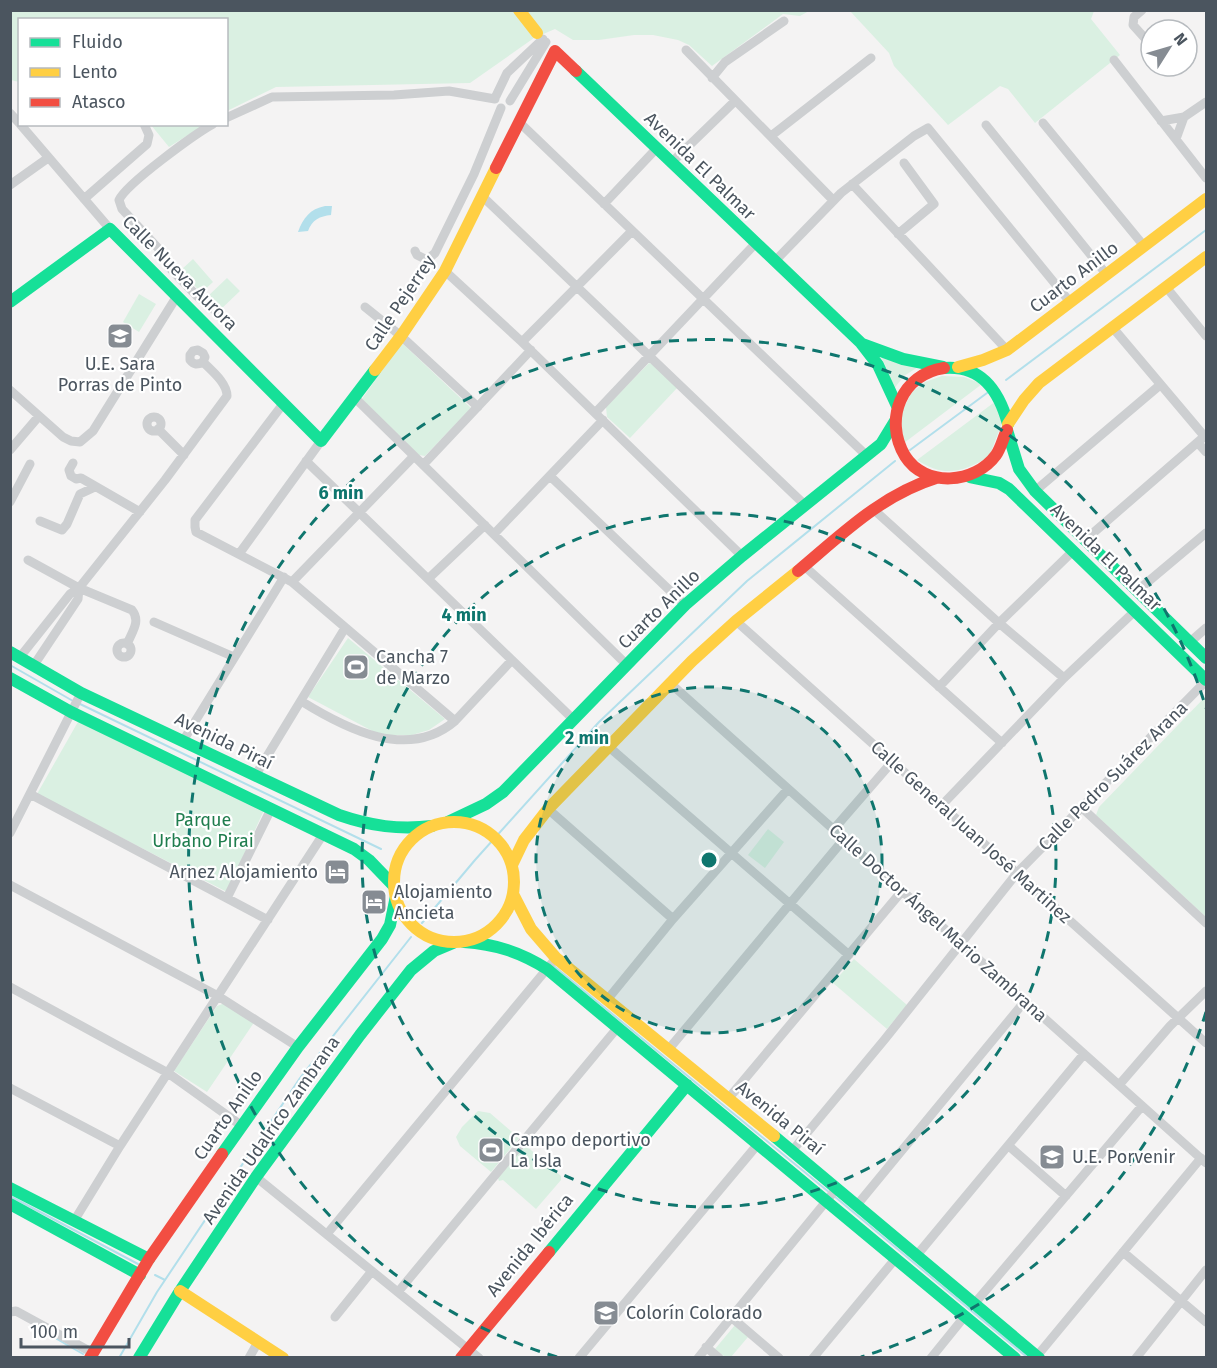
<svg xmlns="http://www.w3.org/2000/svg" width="1217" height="1368" font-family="'Fira Sans',sans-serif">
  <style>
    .green { fill: #daf0e2 }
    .water { fill: #b2dfeb }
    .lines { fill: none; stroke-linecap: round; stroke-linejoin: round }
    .stream { stroke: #b2dfeb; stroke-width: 2 }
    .street { stroke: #cdcfd1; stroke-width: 9 }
    .fast { stroke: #16e098; stroke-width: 12 }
    .slow { stroke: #ffcf43; stroke-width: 12 }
    .jam { stroke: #f24e42; stroke-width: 12 }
    .ring { fill: none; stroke: #0f766e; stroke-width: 3; stroke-dasharray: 10 8 }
    .labels { text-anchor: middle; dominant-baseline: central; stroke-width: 4.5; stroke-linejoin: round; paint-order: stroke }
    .street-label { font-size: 18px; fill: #4b555f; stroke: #fff }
    .poi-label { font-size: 18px; fill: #4b555f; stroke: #fff; text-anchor: start }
    .park-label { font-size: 18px; fill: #1f7d4e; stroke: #fff }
    .centre { fill: #0f766e; stroke: #fff; stroke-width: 3 }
    .ring-label { font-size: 18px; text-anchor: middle; font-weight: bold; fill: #0f766e; stroke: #fff; stroke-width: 4.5; stroke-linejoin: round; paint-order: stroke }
  </style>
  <rect width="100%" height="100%" fill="#f4f3f3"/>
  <path class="green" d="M11 11H809L800 16 783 14 712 66 689 45 678 40 653 35H634L599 40H573L555 29 534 38 470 83 276 87 227 111 226 20H20L19 82 11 80Z
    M850 11H1094L1091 19 1120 55 1035 123 1008 89 1000 86 948 125 894 66 889 53Z
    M151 125H204L169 147Z
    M193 259 213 282 201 293 181 270Z
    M227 278 240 291 219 311 207 297Z
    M139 294 156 304 139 332 123 322Z
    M403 344 471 408 425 456 419 455 362 399 400 345Z
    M881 357 918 367 904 376 893 390 888 371Z
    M649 363 654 365 678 387 630 438 607 417 606 407Z
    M942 376 964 377 982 384 904 443 900 415 912 392 925 382Z
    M996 401 1002 423 989 457C962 472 945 478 917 460Z
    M348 638 445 719 429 730 412 735H380L308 697Z
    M1206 696V917L1096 815 1099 807Z
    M79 720 264 810 227 892 37 794Z
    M768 829 784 842 765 868 748 855Z
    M854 959 907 1005 887 1029 833 983Z
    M225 1003 255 1021 207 1092 174 1071 217 1006Z
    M478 1111 490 1113 519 1138 491 1172 460 1146 456 1137 462 1127Z
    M524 1144 561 1176V1180L536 1209 503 1180 499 1181 497 1175Z
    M735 1325 748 1337 731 1357H725L715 1349Z"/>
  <path class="water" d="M325 206H332L331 215C320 216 312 220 308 231L298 232C303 218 310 209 325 206Z"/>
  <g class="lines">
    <path class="stream" d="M1006 380 1206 230
      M910 450 987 393
      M10 665 73 701
      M78 703 381 849
      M422 923 475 860 599 722 747 581 895 461
      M554 966 830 1193
      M10 1196 138 1264
      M834 1196 1028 1358
      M155 1275 165 1280
      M36 1327 83 1354
      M119 1358 157 1292 300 1078 411 937"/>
    <path class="street" d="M1142 10 1134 17 1133 25 1151 45
      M686 50 833 200
      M1114 60 1206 178
      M712 78 725 62 784 21
      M496 96 507 73 543 39
      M510 101 546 42
      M10 113 20 124
      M226 118 272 97 394 95 449 91 495 99
      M1161 121 1184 117 1206 102
      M519 122 867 456
      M1043 123 1144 246
      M20 124 110 229
      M213 124C195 134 126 184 119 200L122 209 158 248 169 267 197 296 228 321
      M986 125 1107 275
      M771 136 871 58
      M1176 139 1184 117
      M671 163 735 101
      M852 184 1007 350
      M10 185 48 158
      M483 197 805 505
      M84 199 147 144 149 135 144 124
      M604 204 656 149
      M898 234 934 204 904 163
      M415 251 417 255 427 260 435 253 474 174 501 108
      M775 261 841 193 914 136 928 128 1070 302
      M445 271 522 342 742 556
      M1166 287 1206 336
      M365 307 401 336 478 407
      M1113 328 1205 437
      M522 342 632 231
      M10 390 63 437 71 441 80 442 93 431 177 296
      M355 398 627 665
      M283 404 195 520V527L196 532 292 582 455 721
      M595 413 755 244
      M147 424a7 7 0 1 1 14 0a7 7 0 1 1-14 0Z
      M158 429 184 455
      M1198 443 1206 452
      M10 450 39 416
      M306 461 574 720
      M73 463 69 470 71 476 76 479 81 478 140 512
      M423 465 531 350
      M550 476 685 605
      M1035 491 1160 385
      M10 502 30 464
      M873 509 999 623 1064 678
      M40 521 62 530 67 524 80 494 95 487
      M494 534 603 420
      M1085 540 1206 435
      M239 554 321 441
      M28 560 79 588 132 610C141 621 132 632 127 644
      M803 565 1002 743
      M428 579 485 525
      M292 582 414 456
      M1137 591 1206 533
      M736 621 1206 1043
      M154 622 234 657
      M1190 642 1206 628
      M117 650a7 7 0 1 1 14 0a7 7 0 1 1-14 0Z
      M20 657 70 594 79 588 165 480 227 396C227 383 212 371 203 362L205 357 203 353 198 350 193 351 190 355V360C194 365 197 365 203 362
      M34 665 78 599 79 588
      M670 683 1206 1163
      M939 687 999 623 1073 551
      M301 701C346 729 408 761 455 721L512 660
      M183 741 284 577
      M609 747 849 955
      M255 776 345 628
      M30 794 268 920
      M941 806 1064 678 1135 611
      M1081 807 1206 923
      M548 809 673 919
      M833 830 892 762
      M10 833 81 693
      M10 885 218 996 298 1047
      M227 898 271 809
      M10 987 168 1073 242 1126
      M607 1000 673 919 788 789
      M668 1050 844 839
      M1119 1085 1170 1026 1206 991
      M10 1088 120 1146
      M728 1099 902 891
      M1009 1146 1066 1196
      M792 1151 885 1039 1017 873 1206 681
      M256 1177 479 1358
      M857 1205 1025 1001
      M74 1221 120 1146 324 833
      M327 1234 556 958
      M1123 1252 1206 1322
      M917 1255 1084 1054
      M398 1292 618 1027
      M975 1303 1142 1106
      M10 1312 16 1311 93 1353
      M335 1317 372 1271
      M731 1317 779 1358
      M706 1347 719 1358
      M1037 1356 1201 1158
      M249 1358 258 1342
      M579 1358 758 1144
      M698 1358 837 1188
      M813 1358 896 1258
      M931 1358 965 1316
      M1136 1358 1206 1270"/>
    <path class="fast" d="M576 71 861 343 878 365 897 406
      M10 302 110 229 321 441 375 370
      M862 344 903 359 943 367
      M944 368C982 365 999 391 1008 424
      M1007 430 1019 469 1035 491 1206 658
      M970 477 999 483 1009 489 1206 680
      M10 652 81 693 339 815C371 826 399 830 432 826
      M10 678 71 712 354 849 369 860 394 886
      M448 822 486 804 503 792 685 605 742 556 881 444 895 421
      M464 942C495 944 520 952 547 969L1015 1358
      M774 1136 1039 1358
      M222 1154 298 1047 382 939 390 925 396 896
      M10 1188 149 1259
      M10 1204 140 1275
      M549 1252 687 1085
      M139 1358 180 1291 256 1177 360 1035 411 970 434 951 453 943"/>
    <path class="slow" d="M519 10 537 33
      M958 367 983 360 1007 350 1206 199
      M375 370 401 336 445 271 496 168
      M1008 424 1024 400 1039 383 1206 257
      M394 882a60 60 0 1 1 120 0a60 60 0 1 1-120 0Z
      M512 865 524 840 548 809 692 661 736 621 798 571
      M513 894 531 929 556 958 774 1136
      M180 1291 283 1358"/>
    <path class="jam" d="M496 168 555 51 576 71
      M944 368C902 374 883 419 905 456 925 488 975 484 996 455 1001 448 1003 438 1007 430
      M798 571C841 535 881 495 936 478
      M90 1358 149 1259 222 1154
      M461 1358 549 1252"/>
  </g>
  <circle cx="709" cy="860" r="173" fill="#0f766e" fill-opacity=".12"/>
  <g class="ring">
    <circle cx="709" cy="860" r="173"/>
    <circle cx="709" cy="860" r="347"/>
    <path d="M1206 1012A520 520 0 0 1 861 1357M557 1357A520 520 0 1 1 1206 708"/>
  </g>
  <defs>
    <g id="school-square" transform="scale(1.35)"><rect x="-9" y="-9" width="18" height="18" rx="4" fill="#868c93" stroke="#fff"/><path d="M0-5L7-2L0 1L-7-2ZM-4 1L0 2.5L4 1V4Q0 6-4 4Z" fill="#fff"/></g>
    <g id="stadium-square" transform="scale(1.35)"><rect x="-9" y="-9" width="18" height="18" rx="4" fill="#868c93" stroke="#fff"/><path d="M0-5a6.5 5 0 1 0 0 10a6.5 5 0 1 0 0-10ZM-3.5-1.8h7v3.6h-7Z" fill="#fff"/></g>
    <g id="hotel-square" transform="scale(1.35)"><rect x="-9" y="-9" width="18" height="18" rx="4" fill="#868c93" stroke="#fff"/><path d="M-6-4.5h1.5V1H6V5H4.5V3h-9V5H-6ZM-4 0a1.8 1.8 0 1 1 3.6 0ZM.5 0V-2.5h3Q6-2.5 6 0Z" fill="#fff"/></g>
  </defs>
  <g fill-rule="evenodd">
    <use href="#school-square" x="120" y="336"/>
    <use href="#stadium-square" x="356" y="667"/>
    <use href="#hotel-square" x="337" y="872"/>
    <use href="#hotel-square" x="374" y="902"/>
    <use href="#stadium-square" x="491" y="1150"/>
    <use href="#school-square" x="1052" y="1157"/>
    <use href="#school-square" x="606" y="1313"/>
  </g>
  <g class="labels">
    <g class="street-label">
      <text transform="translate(700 166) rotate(44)">Avenida El Palmar</text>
      <text transform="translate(180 273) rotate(45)">Calle Nueva Aurora</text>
      <text transform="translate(1074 277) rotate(-37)">Cuarto Anillo</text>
      <text transform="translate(400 303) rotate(-56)">Calle Pejerrey</text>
      <text transform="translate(1106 557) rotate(44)">Avenida El Palmar</text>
      <text transform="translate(659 609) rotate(-44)">Cuarto Anillo</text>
      <text transform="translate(224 741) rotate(26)">Avenida Piraí</text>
      <text transform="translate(1113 776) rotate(-45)">Calle Pedro Suárez Arana</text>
      <text transform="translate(971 832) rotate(42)">Calle General Juan José Martinez</text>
      <text transform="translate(938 923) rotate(42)">Calle Doctor Ángel Mario Zambrana</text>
      <text transform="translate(228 1115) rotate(-55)">Cuarto Anillo</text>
      <text transform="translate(780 1118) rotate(39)">Avenida Piraí</text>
      <text transform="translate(271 1130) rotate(-55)">Avenida Udalrico Zambrana</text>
      <text transform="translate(530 1245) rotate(-51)">Avenida Ibérica</text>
    </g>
    <g class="poi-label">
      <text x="120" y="364" text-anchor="middle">U.E. Sara<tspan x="120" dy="21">Porras de Pinto</tspan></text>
      <text x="376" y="657">Cancha 7<tspan x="376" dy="21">de Marzo</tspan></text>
      <text x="318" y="872" text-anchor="end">Arnez Alojamiento</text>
      <text x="394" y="892">Alojamiento<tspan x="394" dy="21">Ancieta</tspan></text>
      <text x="510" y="1140">Campo deportivo<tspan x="510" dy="21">La Isla</tspan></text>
      <text x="1072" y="1157">U.E. Porvenir</text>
      <text x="626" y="1313">Colorín Colorado</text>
    </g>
    <g class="park-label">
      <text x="203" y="820">Parque<tspan x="203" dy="21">Urbano Pirai</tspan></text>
    </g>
  </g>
  <circle cx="709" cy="860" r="9" class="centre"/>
  <g class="ring-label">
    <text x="341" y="499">6 min</text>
    <text x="464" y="621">4 min</text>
    <text x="587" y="744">2 min</text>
  </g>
  <rect width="1217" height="1368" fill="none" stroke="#4b555f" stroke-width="24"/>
  <rect x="18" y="18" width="210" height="108" fill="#ffffff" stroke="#b7bbbf" stroke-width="1.5"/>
  <rect x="30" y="38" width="30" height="9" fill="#16e098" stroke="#b7bbbf" stroke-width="1.5"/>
  <text x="72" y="48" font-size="18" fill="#4b555f">Fluido</text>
  <rect x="30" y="68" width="30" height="9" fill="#ffcf43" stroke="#b7bbbf" stroke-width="1.5"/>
  <text x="72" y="78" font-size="18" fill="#4b555f">Lento</text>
  <rect x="30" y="98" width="30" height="9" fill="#f24e42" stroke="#b7bbbf" stroke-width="1.5"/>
  <text x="72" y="108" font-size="18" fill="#4b555f">Atasco</text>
  <g transform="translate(1169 48) rotate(53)"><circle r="28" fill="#ffffff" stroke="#b7bbbf" stroke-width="1.5"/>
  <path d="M0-4.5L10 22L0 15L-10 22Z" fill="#868c93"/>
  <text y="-9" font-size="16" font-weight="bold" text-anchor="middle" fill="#4b555f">N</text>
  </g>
  <path d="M21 1338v9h108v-9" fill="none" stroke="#4b555f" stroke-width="3"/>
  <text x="30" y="1338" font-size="18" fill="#4b555f" stroke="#ffffff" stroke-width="4.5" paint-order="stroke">100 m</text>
</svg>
